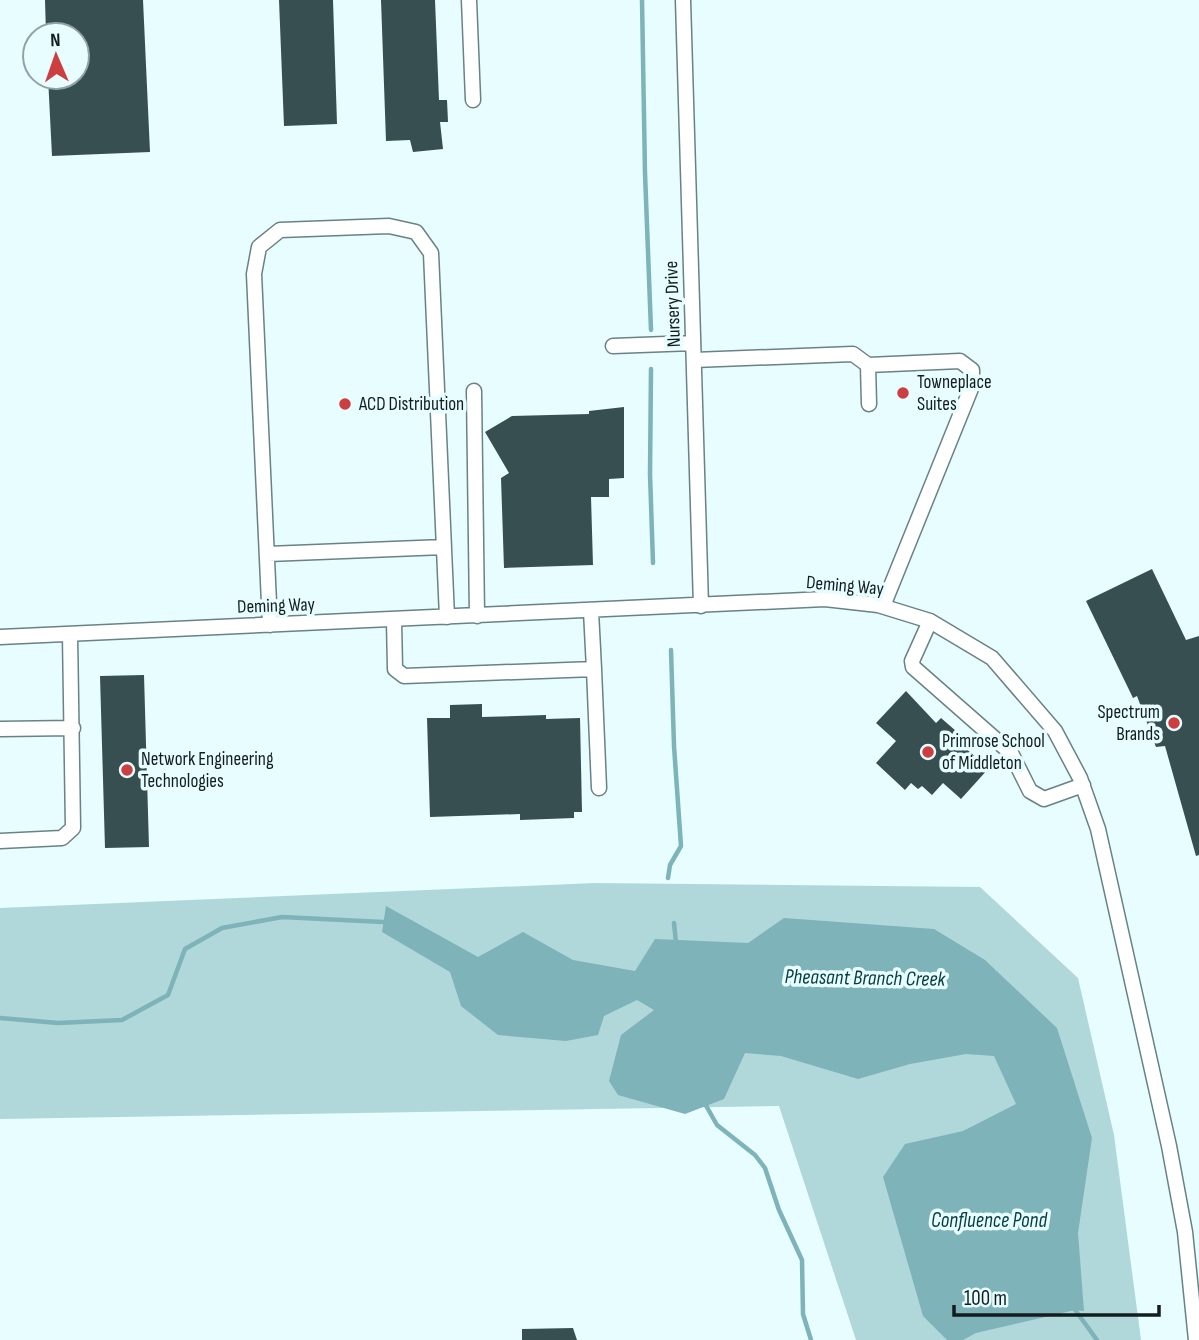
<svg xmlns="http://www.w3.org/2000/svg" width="1199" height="1340" font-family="'Sofia Sans Condensed',sans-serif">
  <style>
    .green { fill: #b0d8db }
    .water { fill: #7db3b9 }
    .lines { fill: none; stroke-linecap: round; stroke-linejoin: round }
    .stream { stroke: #7db3b9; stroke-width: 4.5 }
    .building { fill: #374f51 }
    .minor-casing { stroke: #698284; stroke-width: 17 }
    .minor { stroke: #fff; stroke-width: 14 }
    .poi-dot { fill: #cd3e41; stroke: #e7fdff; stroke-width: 2.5 }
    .labels { text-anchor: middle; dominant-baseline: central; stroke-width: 7; stroke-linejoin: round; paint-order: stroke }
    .street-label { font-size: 19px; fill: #131d1e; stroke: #e7fdff }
    .poi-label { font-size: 19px; fill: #131d1e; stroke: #e7fdff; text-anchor: start }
    .water-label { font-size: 21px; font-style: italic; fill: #073d41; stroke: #e7fdff }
  </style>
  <rect width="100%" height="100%" fill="#e7fdff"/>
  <path class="green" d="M595 883 980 887 1078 978 1114 1135 1141 1340H856L779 1106 0 1119V908Z"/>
  <path class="water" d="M386 906 478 957 523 932 573 960 635 971 655 939 748 943 784 918 934 929 985 960 1057 1028 1092 1138 1078 1233 1084 1311 1075 1310 976 1333 963 1340H947L923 1316 883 1177 905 1144 963 1131 1016 1104 994 1056 966 1054 910 1064 858 1079 781 1056 745 1053 724 1099 685 1114 618 1095 609 1081 621 1035 654 1010 637 1000 604 1016 598 1035 566 1041 498 1035 461 1006 450 972 382 932Z"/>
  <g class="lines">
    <path class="stream" d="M642 0 645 173 651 330
      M651 369 650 474 653 563
      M668 878 670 865 681 846 674 746 671 650
      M674 923 676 943
      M0 1018 58 1023 122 1020 168 995 185 949 222 928 282 917 383 922 387 924
      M704 1102 717 1125 755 1155 765 1168 779 1210 802 1260 803 1314 811 1340
      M1073 1307 1097 1340"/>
  </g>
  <path class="building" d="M45 0H143L150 152 52 156 48 77H77V35H46Z
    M279 0H333L337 124 284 126Z
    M381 0H435L439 100H447L448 122H440L443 149 413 152 410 140 386 141Z
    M624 407V478L609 479V497H591L593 565 504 568 501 478 509 473 485 432 512 416 589 414V411Z
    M1152 569 1186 640 1199 636V855L1196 856 1165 746 1156 747 1137 696 1133 698 1086 601Z
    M144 675 149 847 105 848 100 676Z
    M906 691 936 723 941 718 956 731 952 737 989 768 961 799 943 783 932 795 922 786 918 789 911 783 905 790 876 763 896 741 876 723Z
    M482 704V717L546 715V719L580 718 582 812H574V818L520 820V814L430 817 427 718H450V705Z
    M573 1328 577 1340H522V1329Z"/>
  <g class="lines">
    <g class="minor-casing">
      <path id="minor" d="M469 0 473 100
        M683 0 701 606
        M613 346 693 343
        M694 360 853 354 868 365 960 361 972 370V386L883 606
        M868 365 869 404
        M474 391 477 616
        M268 554 444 547
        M591 611 594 669
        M394 620 395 669 404 676 594 669 599 788
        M930 621 912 661 913 667 1011 753 1030 791 1044 799 1083 785
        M270 625 254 274 259 247 280 230 389 226 416 232 431 253 447 617
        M0 637 825 599 878 605 930 621 992 658 1055 731 1080 778 1098 829 1169 1146 1185 1232 1196 1340
        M0 729 73 728
        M0 841 62 838 73 828 70 634"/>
    </g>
    <use href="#minor" class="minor"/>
  </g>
  <g class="poi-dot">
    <circle cx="903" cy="393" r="7"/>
    <circle cx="345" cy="404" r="7"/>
    <circle cx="1174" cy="723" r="7"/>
    <circle cx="928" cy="752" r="7"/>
    <circle cx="127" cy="770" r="7"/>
  </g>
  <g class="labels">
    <g class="street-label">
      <text transform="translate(673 304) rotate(-92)">Nursery Drive</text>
      <text transform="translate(845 586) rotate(5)">Deming Way</text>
      <text transform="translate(276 606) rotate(-2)">Deming Way</text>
    </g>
    <g class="poi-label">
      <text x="917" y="382">Towneplace<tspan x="917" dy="22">Suites</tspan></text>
      <text x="359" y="404">ACD Distribution</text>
      <text x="1160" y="712" text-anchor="end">Spectrum<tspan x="1160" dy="22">Brands</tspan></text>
      <text x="942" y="741">Primrose School<tspan x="942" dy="22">of Middleton</tspan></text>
      <text x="141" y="759">Network Engineering<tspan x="141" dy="22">Technologies</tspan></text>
    </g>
    <g class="water-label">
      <text transform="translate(865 978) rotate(1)">Pheasant Branch Creek</text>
      <text x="989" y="1220">Confluence Pond</text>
    </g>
  </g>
  <g transform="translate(56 56) rotate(358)"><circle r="33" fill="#e7fdff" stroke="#92a3a5" stroke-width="2"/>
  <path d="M0-5L12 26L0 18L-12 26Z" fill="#cd3e41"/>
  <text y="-10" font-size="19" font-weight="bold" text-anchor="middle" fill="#131d1e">N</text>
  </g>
  <path d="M954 1305v10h205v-10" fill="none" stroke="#131d1e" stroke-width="3.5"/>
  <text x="964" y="1305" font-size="21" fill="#131d1e" stroke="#e7fdff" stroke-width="5" paint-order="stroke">100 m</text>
</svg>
